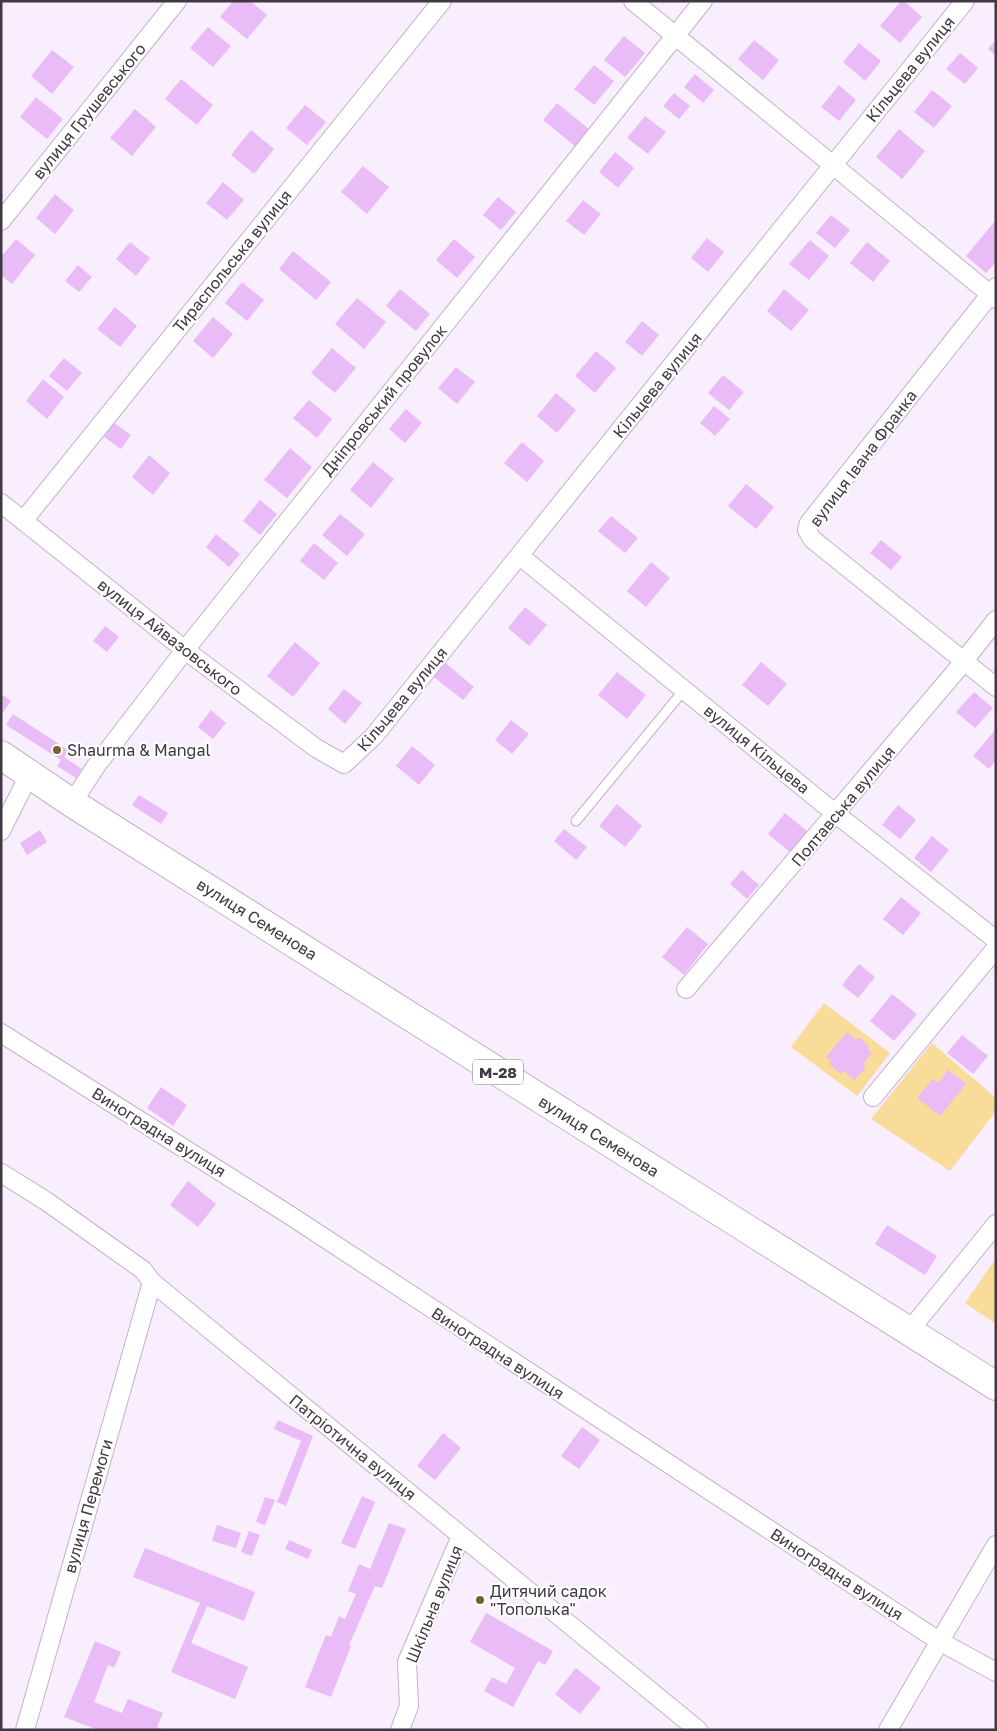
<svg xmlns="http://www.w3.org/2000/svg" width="997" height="1731" font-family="'Golos Text',sans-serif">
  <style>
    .green { fill: #f9db9a }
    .building { fill: #e9bbf7 }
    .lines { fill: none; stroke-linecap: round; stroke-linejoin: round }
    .lane-casing { stroke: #c3b0c9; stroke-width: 11 }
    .street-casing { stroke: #c3b0c9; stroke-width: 20 }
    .highway-casing { stroke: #c3b0c9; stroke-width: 30 }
    .lane { stroke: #fff; stroke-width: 9 }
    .street { stroke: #fff; stroke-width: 18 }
    .highway { stroke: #fff; stroke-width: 28 }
    .poi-dot { fill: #776231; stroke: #fff; stroke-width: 2 }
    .labels { text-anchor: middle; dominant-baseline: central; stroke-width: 4; stroke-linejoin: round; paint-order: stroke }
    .shield { fill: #fff; stroke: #79747b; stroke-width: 1 }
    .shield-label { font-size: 15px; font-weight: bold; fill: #403842 }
    .street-label { font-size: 16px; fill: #403842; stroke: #fff }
    .poi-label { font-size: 16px; fill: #403842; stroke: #fff; text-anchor: start }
  </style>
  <rect width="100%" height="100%" fill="#f9eefd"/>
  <path class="green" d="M824 1003 890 1053 857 1096 791 1047Z
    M932 1043 996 1098V1111L950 1171 871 1119Z
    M996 1258V1324L965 1303Z"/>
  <path class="building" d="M233 1H250L267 15 247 39 220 17Z
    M901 1H904L922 17 900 43 880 26Z
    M208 27 231 46 213 67 190 48Z
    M624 36 645 53 625 77 604 60Z
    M754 40 779 60 763 80 738 59Z
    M996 40V56L988 49Z
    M859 43 881 61 865 81 843 62Z
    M52 50 74 67 52 94 31 76Z
    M960 53 978 68 965 84 946 69Z
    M594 65 614 81 594 105 574 89Z
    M695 74 714 90 703 103 684 87Z
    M181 79 213 105 197 125 165 99Z
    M839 85 856 100 839 121 821 107Z
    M932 90 952 106 934 128 914 112Z
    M674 93 690 106 679 119 663 106Z
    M36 97 63 119 47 139 20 117Z
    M557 103 590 130 576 147 543 120Z
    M305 105 326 122 307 145 286 128Z
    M135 109 156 127 132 156 110 138Z
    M645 116 666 132 648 154 627 138Z
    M899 129 925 151 902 179 876 157Z
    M251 130 274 149 254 174 231 155Z
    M615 152 634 168 618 188 599 172Z
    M363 166 389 187 367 214 341 192Z
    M223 182 244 200 227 220 206 203Z
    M55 194 74 210 55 234 36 218Z
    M498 197 516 212 501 230 483 215Z
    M583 200 601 214 584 235 566 221Z
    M831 215 850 230 835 248 816 233Z
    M996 220V262L986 273 966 256Z
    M707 238 724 252 708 272 691 258Z
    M16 239 35 255 12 284 1 275V257Z
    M454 239 475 257 457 278 436 260Z
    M810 240 829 256 809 280 789 264Z
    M130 242 150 258 136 276 116 259Z
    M867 242 890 261 873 282 850 263Z
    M293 251 331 282 316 300 279 269Z
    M78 265 92 277 79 292 65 281Z
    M242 282 264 300 247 321 225 303Z
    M400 289 430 314 416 331 386 306Z
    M784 289 809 310 791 331 767 311Z
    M357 298 386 322 364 349 335 324Z
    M115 307 137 326 120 347 97 329Z
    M213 317 233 334 213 358 193 341Z
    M642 321 659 335 642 356 625 342Z
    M332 348 356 368 335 393 311 373Z
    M596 351 616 368 595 393 575 376Z
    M64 358 82 373 67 391 49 376Z
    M456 367 475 382 457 404 438 388Z
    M723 375 744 392 729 410 708 393Z
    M43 379 64 397 47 419 26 401Z
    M556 393 576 410 557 433 537 416Z
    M309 400 332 419 317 438 293 418Z
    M714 406 730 419 715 436 700 423Z
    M406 409 422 423 405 443 389 429Z
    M114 423 131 435 121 449 104 437Z
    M522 442 544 461 527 482 504 463Z
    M290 448 312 467 287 498 264 480Z
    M149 455 170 473 153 495 132 477Z
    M373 462 394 479 371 508 350 490Z
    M746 484 774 507 756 529 728 506Z
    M260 500 277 514 260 535 243 521Z
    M340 514 365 534 347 556 322 535Z
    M611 516 638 538 625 553 598 531Z
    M216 534 240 554 229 567 206 547Z
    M881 540 902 557 891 570 870 553Z
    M314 543 338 563 324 580 300 561Z
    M651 562 670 578 646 607 627 591Z
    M525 607 547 625 529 646 508 628Z
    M105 626 119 637 107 652 93 641Z
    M295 642 320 663 293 697 267 676Z
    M442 660 474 687 463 700 430 674Z
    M761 662 787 684 768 706 742 685Z
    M617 672 646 695 627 719 598 695Z
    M344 689 362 703 345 724 328 709Z
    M974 692 993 708 975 728 956 712Z
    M1 694 11 701 1 715Z
    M211 710 226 723 213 739 198 727Z
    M13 714 68 750 64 757 82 769 76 778 57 766 61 760 6 725Z
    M511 720 529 734 512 754 495 740Z
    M996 729V760L989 769 973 756Z
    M412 746 435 765 419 785 396 766Z
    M139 795 168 813 161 824 132 805Z
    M617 804 642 826 625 847 599 826Z
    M898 805 916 820 900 839 882 825Z
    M785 813 807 831 790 852 768 834Z
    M564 829 587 847 576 860 554 841Z
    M40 830 47 842 27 855 20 843Z
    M932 836 949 850 931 872 914 858Z
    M742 870 759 885 747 899 730 884Z
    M901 897 921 913 903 935 883 919Z
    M687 927 708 944 684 975 662 957Z
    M859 964 875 977 858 998 842 985Z
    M892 994 917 1014 894 1041 870 1021Z
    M847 1032 856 1040 859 1037 869 1046 867 1049 872 1053 863 1064 866 1067 855 1080 844 1071 841 1074 829 1064 832 1061 826 1057Z
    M962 1035 988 1056 973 1074 947 1053Z
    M948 1070 966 1084 940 1116 917 1098 933 1079 938 1083Z
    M161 1087 187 1105 173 1126 147 1108Z
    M188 1181 216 1204 198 1227 170 1205Z
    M887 1225 937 1256 925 1275 875 1244Z
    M278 1420 313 1436 286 1506 277 1502 301 1441 274 1429Z
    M582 1427 600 1440 579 1469 561 1456Z
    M443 1433 461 1448 435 1480 417 1466Z
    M362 1496 375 1502 355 1549 341 1543Z
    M265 1497 275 1500 265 1525 256 1522Z
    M389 1523 406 1529 382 1588 375 1586 349 1645 351 1646 331 1697 305 1687 326 1635 331 1637 339 1616 345 1619 356 1594 348 1591 359 1564 370 1569Z
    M217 1525 241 1533 236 1548 212 1541Z
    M249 1531 260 1535 252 1556 241 1552Z
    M289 1540 312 1550 308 1559 285 1549Z
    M145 1548 255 1592 244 1621 207 1606 191 1643 248 1667 235 1699 171 1672 200 1603 133 1577Z
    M486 1613 553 1651 545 1665 538 1661 513 1707 484 1691 492 1677 506 1684 515 1668 470 1642Z
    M95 1641 121 1652 114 1668 108 1665 94 1702 122 1713 128 1699 163 1713 157 1727 163 1730H98L64 1717Z
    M576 1668 601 1688 580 1714 555 1694Z"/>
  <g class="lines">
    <g class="lane-casing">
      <path id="lane" d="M576 821 684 690"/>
    </g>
    <g class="street-casing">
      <path id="street" d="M633 1 996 299
        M1 221 177 1
        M996 287 809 523 807 530 812 539 996 687
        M1 503 185 650 316 748 344 764 374 736 965 1
        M23 521 442 1
        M520 556 836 814 996 940
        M72 803 96 766 185 650 703 1
        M1 831 29 775
        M686 989 956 671 996 620
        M1 1033 291 1216 939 1641 996 1672
        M873 1097 996 948
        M1 1173 46 1201 143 1270 152 1282 698 1730
        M909 1331 996 1224
        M25 1730 152 1282
        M400 1730 409 1706 407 1662 461 1536
        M888 1730 996 1545"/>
    </g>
    <g class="highway-casing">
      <path id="highway" d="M1 755 72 803 996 1386"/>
    </g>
    <use href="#lane" class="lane"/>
    <use href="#street" class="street"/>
    <use href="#highway" class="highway"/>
  </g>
  <g class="poi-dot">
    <circle cx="57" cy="750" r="5"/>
    <circle cx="480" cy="1600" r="5"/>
  </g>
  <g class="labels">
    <rect class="shield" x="473" y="1059.5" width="50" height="25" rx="4"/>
    <g class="shield-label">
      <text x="498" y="1072">М-28</text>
    </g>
    <g class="street-label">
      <text transform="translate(910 69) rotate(-51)">Кільцева вулиця</text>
      <text transform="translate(89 111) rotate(-51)">вулиця Грушевського</text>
      <text transform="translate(232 261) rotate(-51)">Тираспольська вулиця</text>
      <text transform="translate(657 385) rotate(-51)">Кільцева вулиця</text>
      <text transform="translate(384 400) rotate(-51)">Дніпровський провулок</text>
      <text transform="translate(863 458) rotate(-53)">вулиця Івана Франка</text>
      <text transform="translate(170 637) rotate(38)">вулиця Айвазовського</text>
      <text transform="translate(402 699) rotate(-50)">Кільцева вулиця</text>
      <text transform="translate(757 749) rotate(39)">вулиця Кільцева</text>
      <text transform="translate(843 806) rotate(-50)">Полтавська вулиця</text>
      <text transform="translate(257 919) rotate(32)">вулиця Семенова</text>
      <text transform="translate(159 1132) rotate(32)">Виноградна вулиця</text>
      <text transform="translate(599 1136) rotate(32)">вулиця Семенова</text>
      <text transform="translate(498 1353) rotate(33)">Виноградна вулиця</text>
      <text transform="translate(353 1447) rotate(39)">Патріотична вулиця</text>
      <text transform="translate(88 1506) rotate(-74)">вулиця Перемоги</text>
      <text transform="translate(837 1574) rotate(33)">Виноградна вулиця</text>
      <text transform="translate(434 1604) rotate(-68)">Шкільна вулиця</text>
    </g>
    <g class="poi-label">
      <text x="67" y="750">Shaurma &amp; Mangal</text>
      <text x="490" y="1591">Дитячий садок<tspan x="490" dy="18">"Тополька"</tspan></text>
    </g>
  </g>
  <rect width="997" height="1731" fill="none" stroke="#403842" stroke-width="5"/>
</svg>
